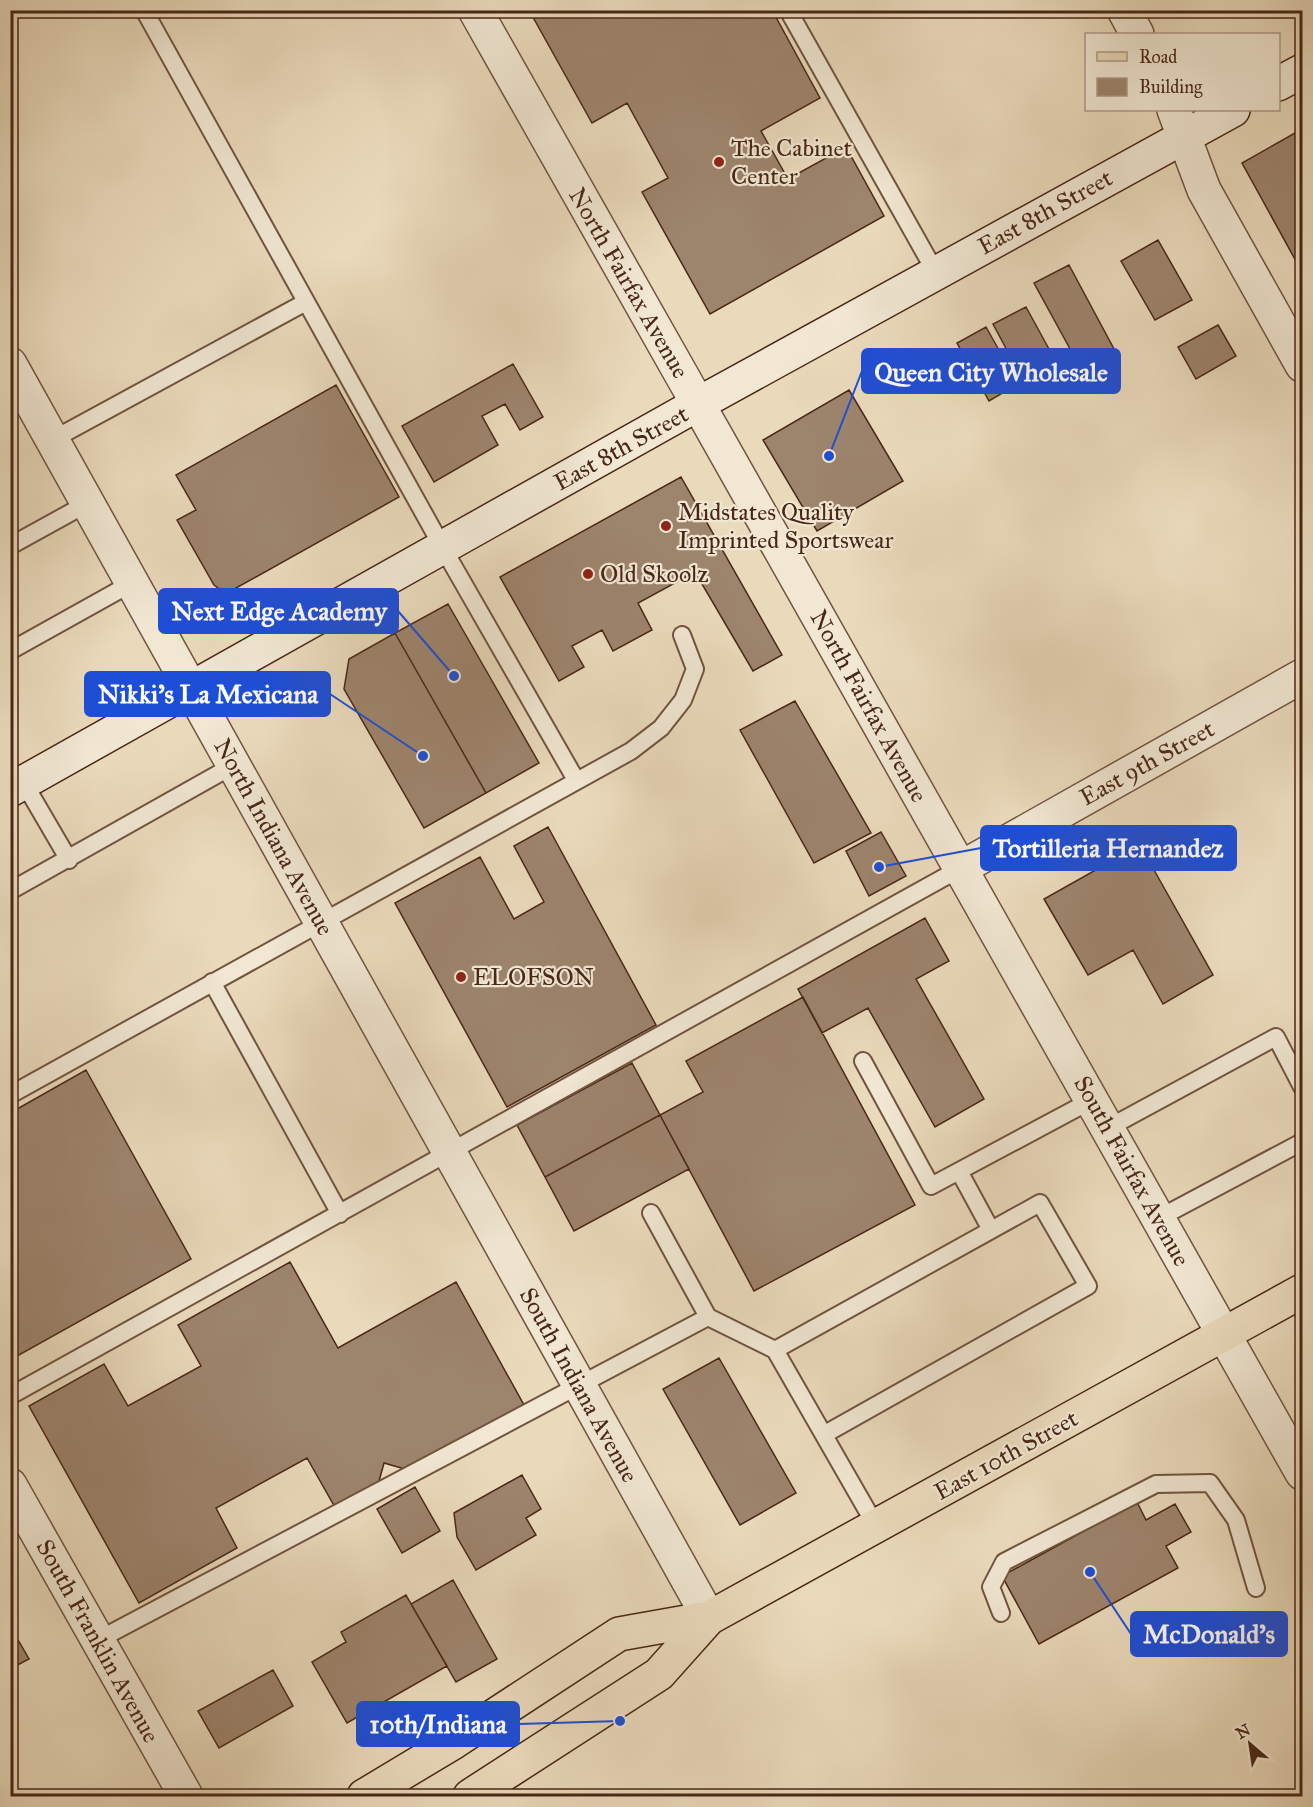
<svg xmlns="http://www.w3.org/2000/svg" width="1313" height="1807" font-family="'IM FELL Great Primer',serif">
  <style>
    .building { fill: #9d846d; stroke: #492717; stroke-width: 1.5 }
    .lines { fill: none; stroke-linecap: round; stroke-linejoin: round }
    .service-casing { stroke: #715440; stroke-width: 20 }
    .minor-casing { stroke: #715440; stroke-width: 36 }
    .tertiary-casing { stroke: #715440; stroke-width: 36 }
    .secondary-casing { stroke: #492717; stroke-width: 36 }
    .primary-casing { stroke: #492717; stroke-width: 36 }
    .service { stroke: #f1e7d3; stroke-width: 16 }
    .minor { stroke: #f1e7d3; stroke-width: 33 }
    .tertiary { stroke: #f1e7d3; stroke-width: 33 }
    .secondary { stroke: #f1e7d3; stroke-width: 33 }
    .primary { stroke: #eadabc; stroke-width: 33 }
    .poi-dot { fill: #8f2418; stroke: #f1e7d3; stroke-width: 2 }
    .labels { text-anchor: middle; dominant-baseline: central; stroke-width: 4.5; stroke-linejoin: round; paint-order: stroke }
    .poi-label { font-size: 24px; fill: #492717; stroke: #f1e7d3; text-anchor: start }
    .street-label { font-size: 24px; fill: #492717; stroke: #f1e7d3 }
    .leader { fill: none; stroke: #1d4ed8; stroke-width: 2 }
    .callout-dot { fill: #1d4ed8; stroke: #f1e7d3; stroke-width: 2 }
    .callout { fill: #1d4ed8; stroke: #1d4ed8; stroke-width: 2 }
    .callout-label { font-size: 26px; text-anchor: middle; font-weight: bold; fill: #fff }
  </style>
  <rect width="100%" height="100%" fill="#eadabc"/>
  <filter id="stains"><feTurbulence type="fractalNoise" baseFrequency=".00333" numOctaves="4"/><feColorMatrix values="0 0 0 0 .2 0 0 0 0 .09 0 0 0 0 .02 0 0 0 .5 -.17"/></filter>
  <radialGradient id="worn" r=".72"><stop offset=".6" stop-color="#630" stop-opacity="0"/><stop offset="1" stop-color="#630" stop-opacity=".3"/></radialGradient>
  <path class="building" d="M529 10H772L820 98 761 131 788 179 846 147 884 216 710 314 642 192 668 178 627 103 592 123Z
    M1302 129V272L1242 163Z
    M1158 240 1192 300 1155 320 1121 261Z
    M1069 265 1114 349 1080 367 1034 283Z
    M1026 307 1049 349 1043 351 1056 377 1036 387 1023 363 1016 367 993 324Z
    M1218 325 1236 356 1196 379 1178 347Z
    M986 327 1018 384 989 401 957 343Z
    M513 364 543 417 520 430 505 404 482 416 498 445 434 482 402 426Z
    M336 385 399 497 229 592 221 590 214 585 177 520 196 510 176 475Z
    M849 390 903 481 817 531 763 440Z
    M681 477 782 655 753 671 695 572 638 603 652 630 613 651 602 630 572 646 584 667 559 681 500 577Z
    M448 604 539 763 486 793 395 633Z
    M395 633 486 793 424 828 344 689 349 659Z
    M795 701 871 833 814 863 740 730Z
    M548 827 656 1025 507 1107 395 903 480 857 514 919 544 902 514 846Z
    M881 832 906 876 869 896 846 851Z
    M1140 845 1213 975 1163 1004 1133 950 1088 975 1044 899Z
    M925 918 949 961 916 979 984 1099 935 1127 868 1008 822 1033 798 989Z
    M803 997 915 1205 754 1291 660 1115 703 1092 686 1061Z
    M632 1063 660 1115 545 1177 517 1125Z
    M86 1070 191 1259 10 1360V1113Z
    M660 1115 689 1169 574 1231 545 1177Z
    M290 1262 338 1348 456 1282 524 1405 408 1470 384 1463 378 1485 336 1509 307 1458 216 1508 237 1548 139 1603 29 1406 104 1364 128 1406 201 1366 178 1325Z
    M719 1358 796 1493 740 1525 663 1389Z
    M522 1475 541 1509 526 1518 536 1535 476 1570 457 1537 454 1513Z
    M415 1487 440 1531 402 1553 377 1509Z
    M1137 1502 1146 1520 1175 1504 1191 1532 1166 1546 1178 1568 1039 1644 1002 1576Z
    M453 1580 497 1659 456 1682 411 1604Z
    M406 1595 447 1666 347 1723 312 1662 346 1642 341 1632Z
    M10 1626 29 1659 10 1669Z
    M273 1670 293 1706 219 1748 198 1711Z"/>
  <g class="lines">
    <g class="service-casing">
      <path id="service" d="M144 10 443 548 576 780
        M788 10 936 273
        M52 440 306 302
        M10 546 88 503
        M10 651 132 583
        M24 783 69 860
        M10 891 234 765
        M212 982 340 1214
        M863 1061 931 1186 1092 1100
        M10 1095 631 751 661 728 683 700 695 669 682 635
        M1108 1128 1276 1037 1302 1087
        M959 1171 991 1230
        M651 1213 708 1317
        M1159 1218 1302 1142
        M10 1396 961 868
        M825 1434 1088 1286 1040 1203 775 1350 876 1526
        M1001 1613 991 1587 1004 1562 1156 1484 1210 1483 1236 1520 1256 1588
        M98 1640 708 1317 775 1350"/>
    </g>
    <g class="minor-casing">
      <path id="minor" d="M475 10 698 404
        M1124 10 1137 34
        M1174 110 1204 190 1302 365
        M10 364 709 1618
        M961 868 1302 676"/>
    </g>
    <g class="tertiary-casing">
      <path id="tertiary" d="M698 404 1302 1473
        M10 1485 186 1796"/>
    </g>
    <g class="secondary-casing">
      <path id="secondary" d="M1278 84 1302 71
        M10 790 698 404 1233 110"/>
    </g>
    <g class="primary-casing">
      <path id="primary" d="M364 1796 454 1742 619 1634 709 1618 1302 1291
        M470 1796 659 1674 709 1618"/>
    </g>
    <use href="#service" class="service"/>
    <use href="#minor" class="minor"/>
    <use href="#tertiary" class="tertiary"/>
    <use href="#secondary" class="secondary"/>
    <use href="#primary" class="primary"/>
  </g>
  <g class="poi-dot">
    <circle cx="719" cy="162" r="6"/>
    <circle cx="666" cy="526" r="6"/>
    <circle cx="588" cy="574" r="6"/>
    <circle cx="461" cy="977" r="6"/>
  </g>
  <g class="labels">
    <g class="poi-label">
      <text x="731" y="148">The Cabinet<tspan x="731" dy="28">Center</tspan></text>
      <text x="678" y="512">Midstates Quality<tspan x="678" dy="28">Imprinted Sportswear</tspan></text>
      <text x="600" y="574">Old Skoolz</text>
      <text x="473" y="977">ELOFSON</text>
    </g>
    <g class="street-label">
      <text transform="translate(1045 212) rotate(-29)">East 8th Street</text>
      <text transform="translate(629 283) rotate(60)">North Fairfax Avenue</text>
      <text transform="translate(621 448) rotate(-29)">East 8th Street</text>
      <text transform="translate(869 706) rotate(61)">North Fairfax Avenue</text>
      <text transform="translate(1147 763) rotate(-29)">East 9th Street</text>
      <text transform="translate(274 837) rotate(61)">North Indiana Avenue</text>
      <text transform="translate(1132 1171) rotate(61)">South Fairfax Avenue</text>
      <text transform="translate(579 1385) rotate(61)">South Indiana Avenue</text>
      <text transform="translate(1006 1455) rotate(-29)">East 10th Street</text>
      <text transform="translate(98 1641) rotate(61)">South Franklin Avenue</text>
    </g>
  </g>
  <path class="leader" d="M829 456L862 371M454 676L398 611M423 756L330 694M879 867L981 848M1090 1572L1131 1634M620 1721L519 1724"/>
  <g class="callout-dot">
    <circle cx="829" cy="456" r="6"/>
    <circle cx="454" cy="676" r="6"/>
    <circle cx="423" cy="756" r="6"/>
    <circle cx="879" cy="867" r="6"/>
    <circle cx="1090" cy="1572" r="6"/>
    <circle cx="620" cy="1721" r="6"/>
  </g>
  <g class="callout">
    <rect x="862" y="349" width="258" height="44" rx="6"/>
    <rect x="159" y="589" width="239" height="44" rx="6"/>
    <rect x="85" y="672" width="245" height="44" rx="6"/>
    <rect x="981" y="826" width="255" height="44" rx="6"/>
    <rect x="1131" y="1612" width="156" height="44" rx="6"/>
    <rect x="357" y="1702" width="162" height="44" rx="6"/>
  </g>
  <g class="callout-label">
    <text x="991" y="381">Queen City Wholesale</text>
    <text x="279" y="620">Next Edge Academy</text>
    <text x="208" y="703">Nikki's La Mexicana</text>
    <text x="1108" y="857">Tortilleria Hernandez</text>
    <text x="1209" y="1643">McDonald's</text>
    <text x="438" y="1733">10th/Indiana</text>
  </g>
  <rect width="1313" height="1807" fill="none" stroke="#eadabc" stroke-width="36"/>
  <rect x="12" y="12" width="1289" height="1783" fill="none" stroke="#492717" stroke-width="3"/>
  <rect x="18" y="18" width="1277" height="1771" fill="none" stroke="#492717" stroke-width="1.5"/>
  <rect x="1085" y="33" width="195" height="78" fill="#f1e7d3" stroke="#ae9a88" stroke-width="1.5"/>
  <rect x="1097" y="52" width="30" height="9" fill="#eadabc" stroke="#ae9a88" stroke-width="1.5"/>
  <text x="1139" y="63" font-size="18" fill="#492717">Road</text>
  <rect x="1097" y="78" width="30" height="18" fill="#9d846d" stroke="#ae9a88" stroke-width="1.5"/>
  <text x="1139" y="93" font-size="18" fill="#492717">Building</text>
  <g transform="translate(1250 1744) rotate(331)" stroke="#f1e7d3" stroke-width="4.5" paint-order="stroke">
  <path d="M0-4.5L10 22L0 15L-10 22Z" fill="#492717"/>
  <text y="-9" font-size="16" font-weight="bold" text-anchor="middle" fill="#492717">N</text>
  </g>
  <rect width="100%" height="100%" filter="url(#stains)"/>
  <rect width="100%" height="100%" fill="url(#worn)"/>
</svg>
